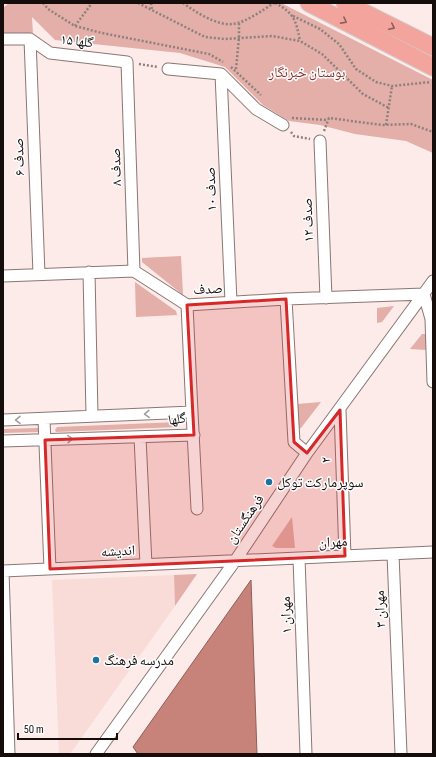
<svg xmlns="http://www.w3.org/2000/svg" width="436" height="757" font-family="'Sofia Sans Condensed','Noto Naskh Arabic',sans-serif">
  <style>
    .built { fill: #f9dbd7 }
    .green { fill: #e3afa8 }
    .water { fill: #c78279; stroke: #915f58 }
    .lines { fill: none; stroke-linecap: round; stroke-linejoin: round }
    .street-casing { stroke: #897774; stroke-width: 13 }
    .primary-casing { stroke: #d0cfce; stroke-width: 19 }
    .path { stroke: #8d817f; stroke-width: 2.5; stroke-dasharray: 2 2; stroke-linecap: butt }
    .street { stroke: #fff; stroke-width: 11 }
    .primary { stroke: #f2a49d; stroke-width: 17 }
    .oneway { stroke: #8e605c }
    .oneway2 { stroke: #a19e9e }
    .marked { fill: #d62828; fill-opacity: 0.2; stroke: #d62828; stroke-width: 3; stroke-linejoin: round }
    .poi-dot { fill: #1974a2; stroke: #fdfdfd; stroke-width: 1.5 }
    .labels { text-anchor: middle; dominant-baseline: central; stroke-width: 3; stroke-linejoin: round; paint-order: stroke }
    .street-label { font-size: 14px; fill: #140d0c; stroke: #fdfdfd }
    .park-label { font-size: 14px; fill: #84302a; stroke: #fdfdfd }
    .poi-label { font-size: 14px; fill: #140d0c; stroke: #fdfdfd; text-anchor: start }
  </style>
  <rect width="100%" height="100%" fill="#fcebe9"/>
  <path class="built" d="M174 575 175 606 70 754H59L52 580Z"/>
  <path class="green" d="M9 3H281L433 80V153L406 141 355 134 320 125 289 121 263 105 225 67 180 53 55 40 32 17 33 35H3V8Z
    M181 256 183 295 142 262V258Z
    M135 282 176 311 177 315 136 317Z
    M394 306 382 322 377 323V308Z
    M422 334H426V350L410 349Z
    M321 402 301 428 297 429V404Z
    M178 422 180 424 178 427 56 432 55 430 57 427Z
    M38 428 40 430 38 432 3 433V429Z
    M292 517 295 548H276L272 546Z
    M197 574 175 606 174 575Z"/>
  <path class="water" d="M251 580 257 754H138L133 747Z"/>
  <g class="lines">
    <g class="street-casing">
      <path id="street" d="M3 39H30L50 53 127 62 134 271
        M30 39 39 274
        M168 69 221 74 256 109 283 125
        M221 74 231 302
        M320 141 326 298
        M89 272 92 416
        M3 276 134 271 187 305 286 299 424 294 431 319 433 382
        M286 299 294 442 307 453
        M187 305 192 412
        M340 410 345 556
        M44 419 50 569
        M3 420 192 412 197 509
        M140 437 146 565
        M3 441 194 435
        M393 554 401 754
        M299 558 306 754
        M3 571 433 552
        M3 571 9 754
        M96 754 235 561 307 453 433 281"/>
    </g>
    <g class="primary-casing">
      <path id="primary" d="M309 3 433 67
        M345 3 433 47"/>
    </g>
    <path class="path" d="M43 3 48 9 75 26 102 33 209 54 223 62
      M138 3 205 37 225 39 272 36 300 41 322 54 363 94 389 108
      M151 3 152 10
      M183 3C194 11 217 26 232 24 245 23 263 10 274 3
      M275 3C294 13 296 20 300 41
      M293 16 320 29 339 44 356 69 376 82 392 86 431 82
      M75 26 92 3
      M139 64 158 67
      M231 67 261 95
      M236 69 239 37V22
      M292 118 328 120
      M386 125 392 86
      M324 131 329 118 382 125 411 124 433 132
      M291 132 294 136 310 139"/>
    <use href="#street" class="street"/>
    <use href="#primary" class="primary"/>
  </g>
  <defs><path id="oneway-chevron" d="M-2-3.5L2.5 0L-2 3.5" fill="none" stroke-width="1.6" stroke-linecap="round" stroke-linejoin="round"/></defs>
  <g class="oneway">
    <use href="#oneway-chevron" transform="translate(344 21) rotate(28)"/>
    <use href="#oneway-chevron" transform="translate(392 27) rotate(27)"/>
  </g>
  <g class="oneway2">
    <use href="#oneway-chevron" transform="translate(147 414) rotate(178)"/>
    <use href="#oneway-chevron" transform="translate(18 420) rotate(179)"/>
    <use href="#oneway-chevron" transform="translate(70 439) rotate(-2)"/>
  </g>
  <path class="marked" d="M286 299 294 442 307 453 340 410 345 556 50 569 45 440 194 435 187 305Z"/>
  <g class="poi-dot">
    <circle cx="269" cy="482" r="4"/>
    <circle cx="96" cy="660" r="4"/>
  </g>
  <g class="labels">
    <g class="street-label">
      <text transform="translate(77 41) rotate(7)">گلها ۱۵</text>
      <text transform="translate(19 157) rotate(-92)">صدف ۶</text>
      <text transform="translate(116 167) rotate(-92)">صدف ۸</text>
      <text transform="translate(211 189) rotate(-92)">صدف ۱۰</text>
      <text transform="translate(308 220) rotate(-92)">صدف ۱۲</text>
      <text transform="translate(208 289) rotate(-3)">صدف</text>
      <text transform="translate(177 419) rotate(-8)">گلها</text>
      <text transform="translate(326 460) rotate(-92)">۲</text>
      <text transform="translate(245 519) rotate(-56)">فرهنگستان</text>
      <text transform="translate(333 542) rotate(-3)">مهران</text>
      <text transform="translate(118 551) rotate(-3)">اندیشه</text>
      <text transform="translate(380 609) rotate(-92)">مهران ۳</text>
      <text transform="translate(286 615) rotate(-92)">مهران ۱</text>
    </g>
    <g class="park-label">
      <text x="307" y="72">بوستان خبرنگار</text>
    </g>
    <g class="poi-label">
      <text x="277" y="482">سوپرمارکت توکل</text>
      <text x="104" y="660">مدرسه فرهنگ</text>
    </g>
  </g>
  <rect width="436" height="757" fill="none" stroke="#140d0c" stroke-width="8"/>
  <path d="M18 733v6h99v-6" fill="none" stroke="#140d0c" stroke-width="2"/>
  <text x="24" y="733" font-size="12" fill="#140d0c" stroke="#fdfdfd" stroke-width="3" paint-order="stroke">50 m</text>
</svg>
